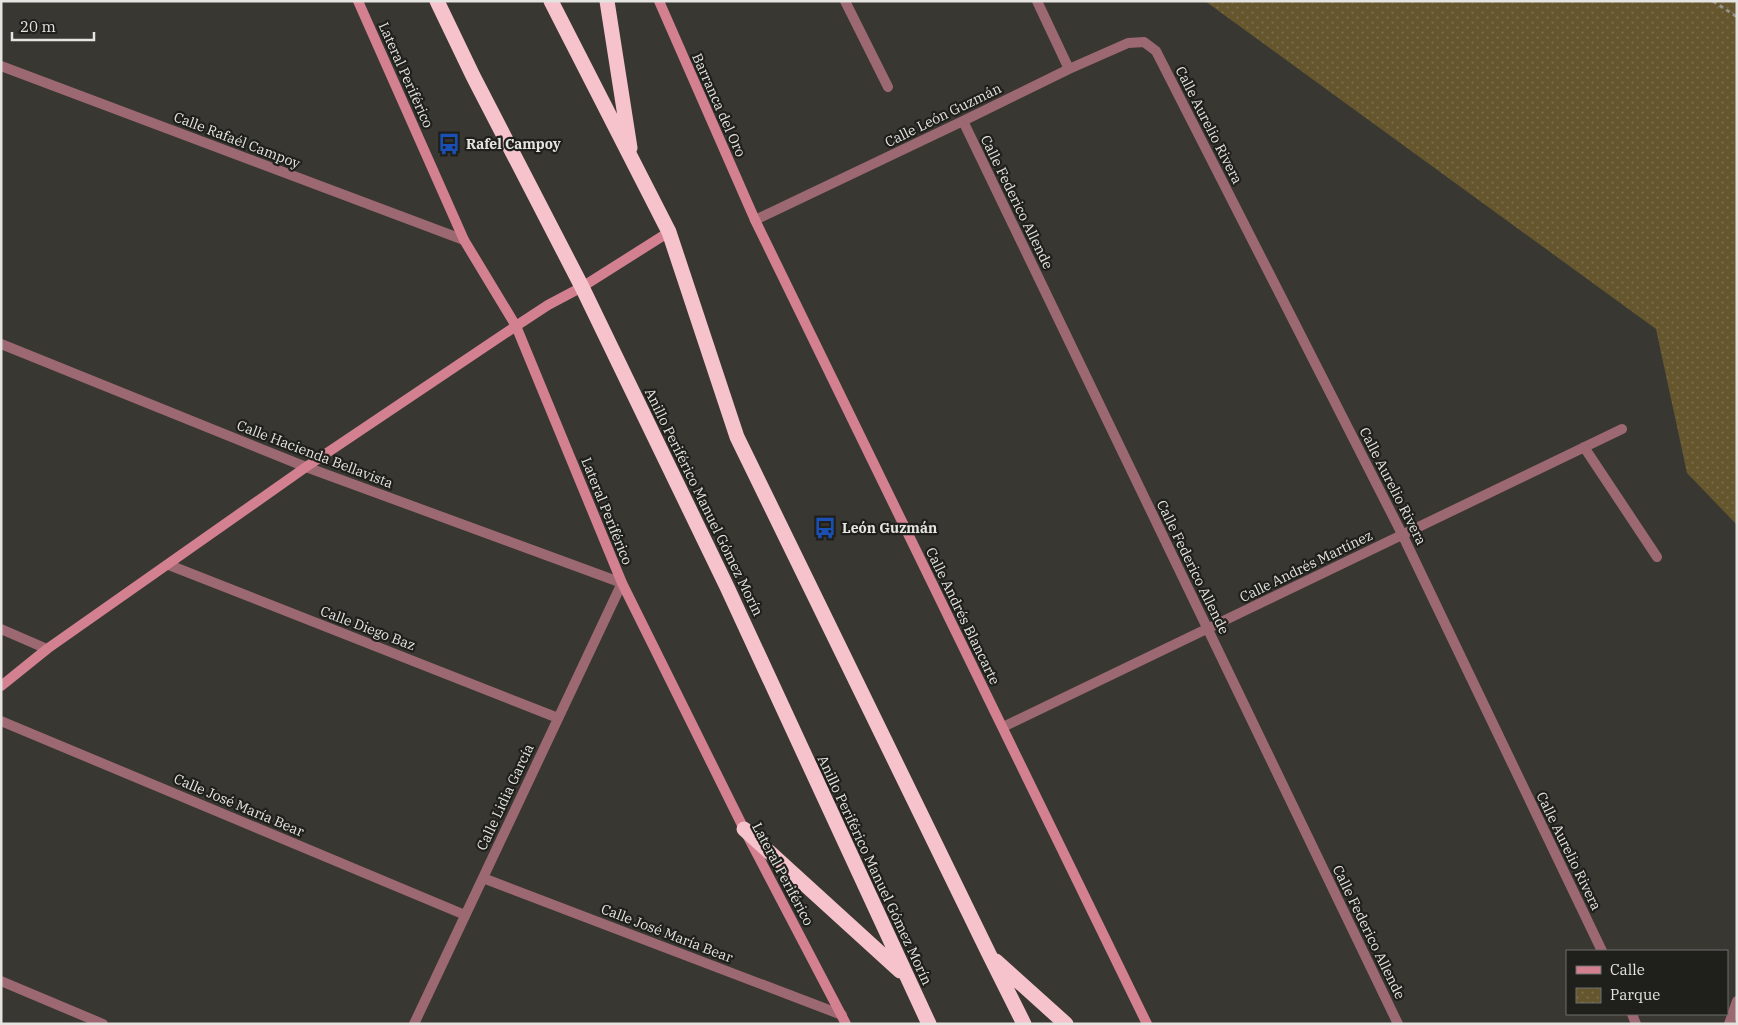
<svg xmlns="http://www.w3.org/2000/svg" width="1738" height="1025" font-family="'IBM Plex Serif',serif">
  <style>
    .park { fill: url(#park-dots) }
    .lines { fill: none; stroke-linecap: round; stroke-linejoin: round }
    .path { stroke: #94928e; stroke-width: 3; stroke-dasharray: 4 4; stroke-linecap: butt }
    .street { stroke: #9c6871; stroke-width: 10 }
    .secondary { stroke: #d38191; stroke-width: 10 }
    .highway { stroke: #f6c2cb; stroke-width: 15 }
    .labels { text-anchor: middle; dominant-baseline: central; stroke-width: 4.5; stroke-linejoin: round; paint-order: stroke }
    .street-label { font-size: 14px; fill: #e5e4e1; stroke: #1f1f1c }
    .poi-label { font-size: 14px; font-weight: bold; fill: #e5e4e1; stroke: #1f1f1c; text-anchor: start }
  </style>
  <defs>
    <pattern id="park-dots" width="8" height="8" patternUnits="userSpaceOnUse" patternTransform="scale(1.25)"><rect width="8" height="8" fill="#65562e"/><path d="M2 2h.1M6 6h.1" fill="none" stroke="#7b6e4c" stroke-width="1.8" stroke-linecap="round"/></pattern>
  </defs>
  <rect width="100%" height="100%" fill="#393732"/>
  <path class="park" d="M1205 1H1737V525L1687 473 1656 329Z"/>
  <g class="lines">
    <path class="path" d="M1713 1 1737 17"/>
    <path class="street" d="M845 1 888 87
      M1037 1 1069 69
      M1 66 464 240
      M963 121 1398 1024
      M755 220 963 121 1069 69 1128 43 1144 42 1156 51 1402 534 1602 951
      M1 344 306 467 622 583 414 1024
      M1584 447 1657 557
      M169 565 558 718
      M1 629 47 649
      M1 721 465 915
      M1003 727 1622 429
      M483 878 842 1015
      M1 981 103 1024
      M1632 1014 1636 1024
      M1729 1024 1737 1001"/>
    <path class="secondary" d="M358 1 464 240 516 326 622 583 744 829 846 1024
      M659 1 755 220 1147 1024
      M1 686 47 649 306 467 516 326 548 305 582 287 669 232"/>
    <path class="highway" d="M437 1 473 76 582 287 727 587 929 1024
      M551 1 669 232 737 437 989 954 1024 1024
      M607 1 630 148
      M744 829 900 971
      M996 961 1066 1024"/>
  </g>
  <defs>
    <g id="bus-bare" transform="scale(1.725)"><path d="M-5-6H5V4H4V6H2V4H-2V6H-4V4H-5ZM-3.5-4V0h7V-4ZM-3.5 1.2v1.5H-2V1.2ZM2 1.2v1.5H3.5V1.2Z" fill="#1a4fb4" stroke="#1f1f1c" stroke-width="2.5" paint-order="stroke"/></g>
  </defs>
  <g fill-rule="evenodd">
    <use href="#bus-bare" x="449" y="144"/>
    <use href="#bus-bare" x="825" y="528"/>
  </g>
  <g class="labels">
    <g class="street-label">
      <text transform="translate(406 75) rotate(66)">Lateral Periférico</text>
      <text transform="translate(719 105) rotate(66)">Barranca del Oro</text>
      <text transform="translate(943 115) rotate(-26)">Calle León Guzmán</text>
      <text transform="translate(1209 125) rotate(63)">Calle Aurelio Rivera</text>
      <text transform="translate(237 140) rotate(21)">Calle Rafaél Campoy</text>
      <text transform="translate(1017 202) rotate(64)">Calle Federico Allende</text>
      <text transform="translate(315 454) rotate(21)">Calle Hacienda Bellavista</text>
      <text transform="translate(1393 486) rotate(63)">Calle Aurelio Rivera</text>
      <text transform="translate(704 502) rotate(64)">Anillo Periférico Manuel Gómez Morín</text>
      <text transform="translate(607 511) rotate(68)">Lateral Periférico</text>
      <text transform="translate(1306 566) rotate(-26)">Calle Andrés Martínez</text>
      <text transform="translate(1193 567) rotate(64)">Calle Federico Allende</text>
      <text transform="translate(963 616) rotate(64)">Calle Andrés Blancarte</text>
      <text transform="translate(368 628) rotate(21)">Calle Diego Baz</text>
      <text transform="translate(505 797) rotate(-65)">Calle Lidia García</text>
      <text transform="translate(239 805) rotate(23)">Calle José María Bear</text>
      <text transform="translate(1569 851) rotate(64)">Calle Aurelio Rivera</text>
      <text transform="translate(875 870) rotate(65)">Anillo Periférico Manuel Gómez Morín</text>
      <text transform="translate(783 874) rotate(62)">Lateral Periférico</text>
      <text transform="translate(1369 932) rotate(64)">Calle Federico Allende</text>
      <text transform="translate(667 933) rotate(21)">Calle José María Bear</text>
    </g>
    <g class="poi-label">
      <text x="466" y="144">Rafel Campoy</text>
      <text x="842" y="528">León Guzmán</text>
    </g>
  </g>
  <rect width="1738" height="1025" fill="none" stroke="#e5e4e1" stroke-width="5"/>
  <rect x="1566" y="950" width="162" height="65" fill="#1f1f1c" stroke="#6e6e6b"/>
  <rect x="1576" y="966" width="25" height="8" fill="#d38191" stroke="#6e6e6b"/>
  <text x="1610" y="975" font-size="15" fill="#e5e4e1">Calle</text>
  <rect x="1576" y="988" width="25" height="15" fill="url(#park-dots)" stroke="#6e6e6b"/>
  <text x="1610" y="1000" font-size="15" fill="#e5e4e1">Parque</text>
  <path d="M12 32v8h82v-8" fill="none" stroke="#e5e4e1" stroke-width="2.5"/>
  <text x="20" y="32" font-size="15" fill="#e5e4e1" stroke="#1f1f1c" stroke-width="4" paint-order="stroke">20 m</text>
</svg>
